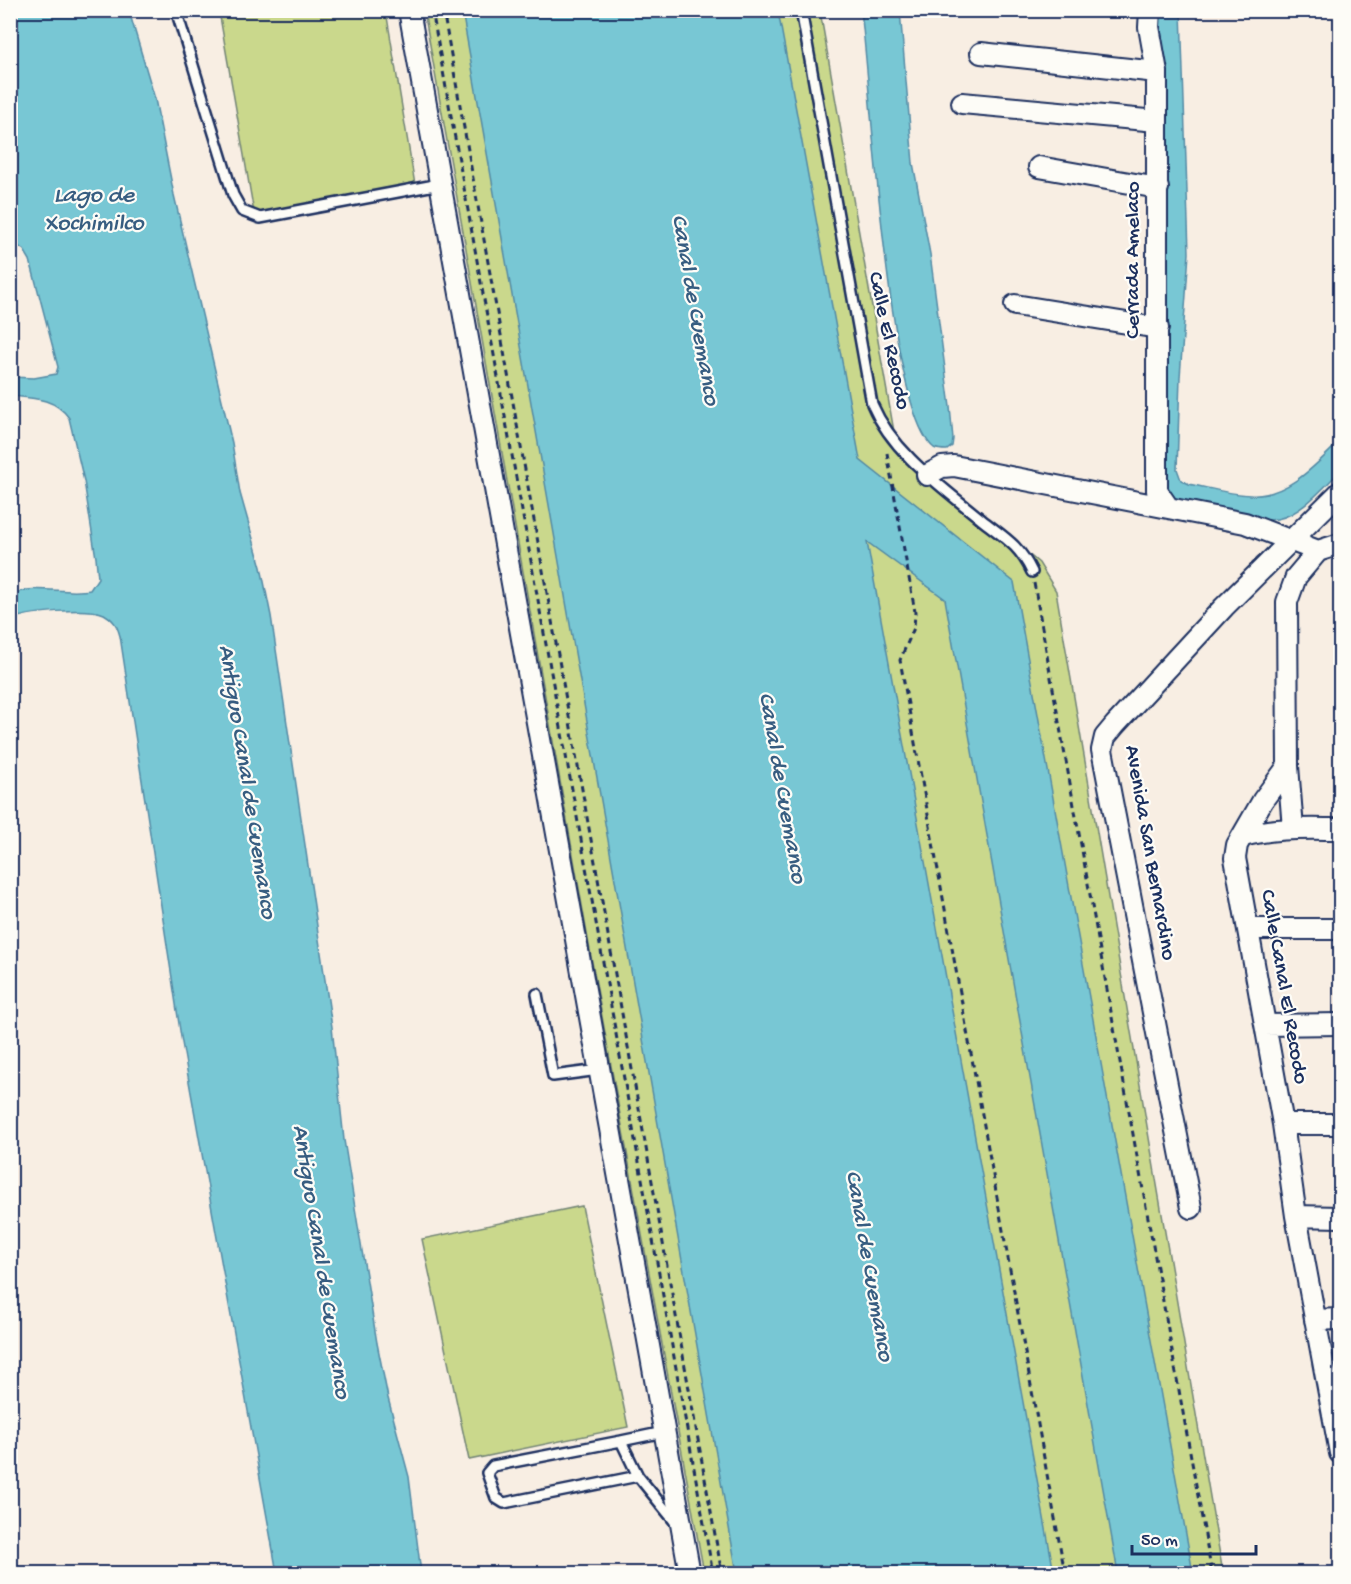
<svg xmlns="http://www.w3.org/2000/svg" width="1351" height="1584" font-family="'Gochi Hand',sans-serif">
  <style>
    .green { fill: #cad88c; stroke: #728475; stroke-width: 1.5 }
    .water { fill: #78c7d4; stroke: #538aa5; stroke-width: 1.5 }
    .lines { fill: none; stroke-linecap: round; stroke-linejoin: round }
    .lane-casing { stroke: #1b2f5e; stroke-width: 14 }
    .street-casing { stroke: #1b2f5e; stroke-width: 24 }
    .path { stroke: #1b2f5e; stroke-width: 3; stroke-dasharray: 6 4.5; stroke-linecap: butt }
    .lane { stroke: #fdfcf7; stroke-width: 9 }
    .street { stroke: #fdfcf7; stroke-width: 20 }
    .labels { text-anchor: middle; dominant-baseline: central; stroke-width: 4.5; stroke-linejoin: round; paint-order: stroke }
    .street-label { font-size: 22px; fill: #1b2f5e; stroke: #fdfcf7 }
    .water-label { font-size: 24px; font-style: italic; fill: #375d81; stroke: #fdfcf7 }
  </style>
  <rect width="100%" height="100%" fill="#f8eee3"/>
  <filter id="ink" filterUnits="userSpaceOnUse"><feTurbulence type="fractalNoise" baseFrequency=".0167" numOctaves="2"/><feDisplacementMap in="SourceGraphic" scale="12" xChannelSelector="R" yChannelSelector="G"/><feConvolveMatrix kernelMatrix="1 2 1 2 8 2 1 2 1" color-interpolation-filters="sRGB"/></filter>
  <g filter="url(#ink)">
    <path class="green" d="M219 11H386L415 185 254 213Z
      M424 11H820L896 443 1039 563 1056 591 1223 1573H704L592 962Z
      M582 1206 628 1427 469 1460 422 1239Z"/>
    <path class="water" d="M11 10 129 11 155 99 174 195 232 443 240 493 261 567 271 616 332 1027 344 1140 377 1343 388 1398 409 1477 421 1573H277L181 1037 120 636C117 625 114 620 104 614 89 607 25 612 11 620V595C35 583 64 595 90 590L98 578 96 558 84 481 69 418C55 398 33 398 11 396V377L34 378 56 374 58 367 30 260 24 250 11 241Z
      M462 11H778L860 460 1014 582 1193 1573H1118L945 599 867 542 1054 1573H737Z
      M861 11H900L913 163 930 254 950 407 953 439 952 446 947 450C942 450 938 450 934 448 887 412 871 82 861 11Z
      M1156 11H1181L1189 253 1180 377 1177 469 1181 480 1189 484C1209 488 1229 494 1250 495 1286 498 1317 464 1340 441V471C1324 487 1301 515 1277 519 1249 524 1204 508 1176 501L1165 486Z"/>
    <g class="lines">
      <g class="lane-casing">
        <path id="lane" d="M176 10 233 195 242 211 260 218 440 184
          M801 10 872 404C893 453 941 486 982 520 1005 538 1019 545 1032 572
          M537 994 553 1076 599 1070
          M621 1441 664 1432
          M638 1476 504 1503 496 1498 487 1473 493 1466 621 1441 638 1476 676 1523"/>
      </g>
      <g class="street-casing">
        <path id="street" d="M409 10 690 1574
          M1150 10 1149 27 1157 72V491L1168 507
          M981 53 1157 72
          M962 103 1157 121
          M1039 167 1158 188
          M1015 305 1158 328
          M927 475 942 467 954 466 1245 523 1318 551 1340 544
          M1318 551 1296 577 1287 602 1288 766 1263 800 1237 845 1235 858 1283 1124 1296 1216 1340 1453
          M1288 766 1293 829
          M1243 836C1275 827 1308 829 1340 829
          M1249 929H1340
          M1265 1025 1340 1024
          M1283 1124H1340
          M1191 1208 1102 750 1105 737 1115 725 1224 607 1340 492
          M1296 1216 1340 1217
          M1315 1320 1340 1319"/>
      </g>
      <path class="path" d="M432 10 713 1574
        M443 10 722 1574
        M887 453 915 612 914 628 900 660 1065 1574
        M1034 583 1212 1574"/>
      <use href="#lane" class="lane"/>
      <use href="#street" class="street"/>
    </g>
  </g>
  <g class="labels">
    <g class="street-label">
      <text transform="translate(1134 260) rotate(-90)">Cerrada Amelaco</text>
      <text transform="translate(888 341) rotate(78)">Calle El Recodo</text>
      <text transform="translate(1149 853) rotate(80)">Avenida San Bernardino</text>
      <text transform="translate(1283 987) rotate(80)">Calle Canal El Recodo</text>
    </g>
    <g class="water-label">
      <text x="94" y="196">Lago de<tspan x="94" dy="28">Xochimilco</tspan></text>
      <text transform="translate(694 310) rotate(80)">Canal de Cuemanco</text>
      <text transform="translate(246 782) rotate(81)">Antiguo Canal de Cuemanco</text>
      <text transform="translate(781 788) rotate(80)">Canal de Cuemanco</text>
      <text transform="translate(320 1262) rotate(81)">Antiguo Canal de Cuemanco</text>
      <text transform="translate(868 1266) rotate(80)">Canal de Cuemanco</text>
    </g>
  </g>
  <rect width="1351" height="1584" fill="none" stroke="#fdfcf7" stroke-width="36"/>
  <rect x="18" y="18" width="1315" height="1548" fill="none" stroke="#1b2f5e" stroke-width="2" filter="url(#ink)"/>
  <path d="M1132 1545v9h124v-9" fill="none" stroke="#1b2f5e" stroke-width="3"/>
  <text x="1141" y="1545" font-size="18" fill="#1b2f5e" stroke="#fdfcf7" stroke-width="4.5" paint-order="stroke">50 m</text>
</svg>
